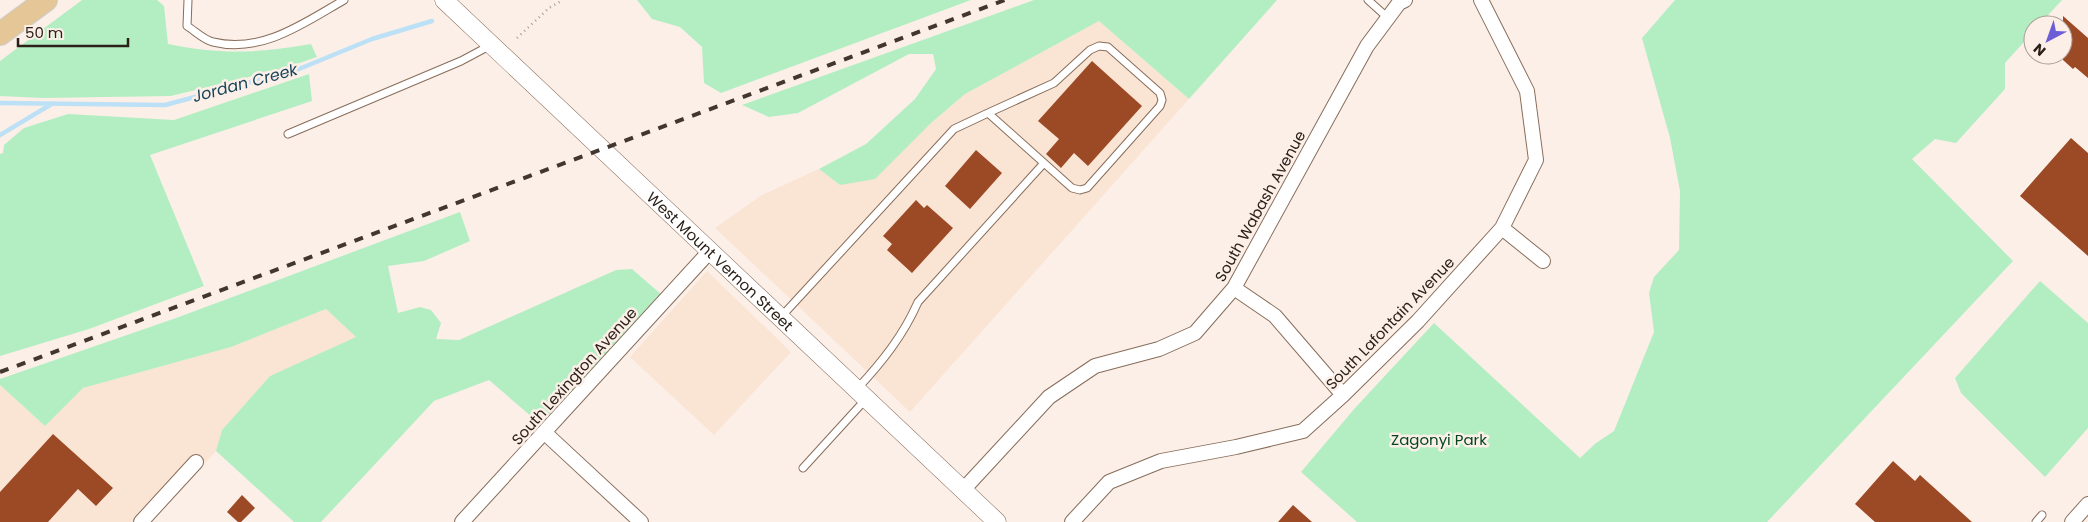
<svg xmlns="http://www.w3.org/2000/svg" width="2088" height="522" font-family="Poppins,sans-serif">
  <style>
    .built { fill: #fae4d4 }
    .green { fill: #b3eec3 }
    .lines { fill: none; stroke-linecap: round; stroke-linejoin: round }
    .stream { stroke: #bce1f6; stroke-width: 4.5 }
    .building { fill: #9c4925 }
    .service-casing { stroke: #876d5a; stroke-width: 9 }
    .minor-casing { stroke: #876d5a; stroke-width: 16 }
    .tertiary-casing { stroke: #876d5a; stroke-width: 19 }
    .primary-casing { stroke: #d0cecc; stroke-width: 24 }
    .path { stroke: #a99d95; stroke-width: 2.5; stroke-dasharray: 1 4; stroke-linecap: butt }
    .service { stroke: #fff; stroke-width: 7 }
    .minor { stroke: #fff; stroke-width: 14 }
    .tertiary { stroke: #fff; stroke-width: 18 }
    .primary { stroke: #e4c697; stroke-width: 22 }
    .rail { stroke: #41372f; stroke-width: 4; stroke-dasharray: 9 9; stroke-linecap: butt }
    .labels { text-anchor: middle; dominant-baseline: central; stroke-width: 5; stroke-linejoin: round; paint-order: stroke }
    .street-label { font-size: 15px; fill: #2b2119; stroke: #fcefe7 }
    .park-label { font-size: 15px; fill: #004621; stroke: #fcefe7 }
    .water-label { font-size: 16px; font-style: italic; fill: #18455a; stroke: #fcefe7 }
  </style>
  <rect width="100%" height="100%" fill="#fcefe7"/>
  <path class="built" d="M1099 21 1189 99 910 412 715 228 762 195 819 169 840 185 931 123 965 94Z
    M707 271 791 352 714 435 630 357Z
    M326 309 357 337 270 376 222 430 216 451 196 473 186 464 132 522H0V385L45 426 83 388 231 347Z"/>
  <path class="green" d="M82 0H157L164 6 168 44C223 55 257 53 311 44L317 57 282 69 171 96 42 98 0 96V61Z
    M637 0H971L721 93 704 83 702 47 680 27 652 19Z
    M1034 0H1277L1189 99 1099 21 965 94 931 123 875 179 840 185 819 169 866 144 915 99 936 69 933 54H909L798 113 769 117 742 105Z
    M1675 0H2062L2039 25H2033V32L2005 63V89L1956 143 1935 139 1912 159 2013 261 1767 522H1357L1301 472 1355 408 1434 323 1580 458 1596 443 1614 431 1654 332 1649 293 1654 277 1679 250 1680 191 1670 138 1642 38Z
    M309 74 312 101 150 155 204 286 89 329 0 356V154L3 153 4 145 24 128 68 114 174 120Z
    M460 212 470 241 424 261 388 266 398 313 420 307 431 310 441 323 436 339 459 340 616 270 632 269 662 295 540 424 489 380 434 401 321 522H294L216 451 222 430 270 376 356 337 326 309 231 347 83 388 45 426 0 385V379L176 318Z
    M2040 281 2088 323V428L2045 477 1961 393 1955 378Z"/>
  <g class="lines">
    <path class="stream" d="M0 103 165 105 299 69 372 39 432 21
      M0 135 50 105"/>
  </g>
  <path class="building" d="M2063 16 2088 38V78L2075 67 2073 69 2063 60Z
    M1092 61 1142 106 1088 166 1074 153 1061 168 1046 154 1059 139 1038 121Z
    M2071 138 2088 153V256L2020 196Z
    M976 150 1002 173 970 209 945 186Z
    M916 200 924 208 927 205 953 228 912 273 887 250 892 244 883 236Z
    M53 434 113 488 96 506 78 489 48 522H0V492Z
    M1893 461 1915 481 1920 475 1972 522H1875L1855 504Z
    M242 495 255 508 241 522H238L227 512Z
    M1293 505 1312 522H1278Z"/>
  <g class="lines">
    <g class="service-casing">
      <path id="service" d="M188 0 187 26C195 31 204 40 213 42 262 54 304 23 344 0
        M1368 0 1388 18
        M1099 46 1108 47 1160 93 1162 100 1160 106 1087 188 1080 190 1072 188 988 113 1054 83 1090 50Z
        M288 134 461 61 491 45
        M780 318 954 129 988 113
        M857 389C882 362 903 336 918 302L1044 163
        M803 468 866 399
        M2036 522 2042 515"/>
    </g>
    <g class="minor-casing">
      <path id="minor" d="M1502 228 1543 261
        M1234 288 1275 316 1343 395
        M545 433 641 522
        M963 490 1049 397 1095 366 1159 349 1195 333 1234 288 1367 46 1399 3 1405 0
        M141 522 196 462
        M462 522 710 251
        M1072 522 1109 482 1161 461 1236 447 1303 431 1343 395 1418 321 1502 228 1536 160 1527 91 1481 0
        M2072 522 2088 504"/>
    </g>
    <g class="tertiary-casing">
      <g id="tertiary">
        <path id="s1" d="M444 0 997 522"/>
      </g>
    </g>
    <g class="primary-casing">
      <path id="primary" d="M0 34 46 0"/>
    </g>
    <path class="path" d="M517 38 549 8 563 0"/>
    <use href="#service" class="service"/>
    <use href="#minor" class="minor"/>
    <use href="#tertiary" class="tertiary"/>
    <use href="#primary" class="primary"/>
    <path class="rail" d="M0 372 1005 0"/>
  </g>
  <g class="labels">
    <g class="street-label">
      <text transform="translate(1260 206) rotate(-61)">South Wabash Avenue</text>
      <text stroke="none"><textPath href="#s1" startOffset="380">West Mount Vernon Street</textPath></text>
      <text transform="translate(1390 323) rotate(-46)">South Lafontain Avenue</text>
      <text transform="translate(574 376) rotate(-48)">South Lexington Avenue</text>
    </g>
    <g class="park-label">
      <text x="1439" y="439">Zagonyi Park</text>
    </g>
    <g class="water-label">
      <text transform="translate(245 83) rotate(-15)">Jordan Creek</text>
    </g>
  </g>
  <g transform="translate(2048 40) rotate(221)"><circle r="24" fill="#fcefe7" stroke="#a89d95"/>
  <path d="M0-4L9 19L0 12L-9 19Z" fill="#6d5ed8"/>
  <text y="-8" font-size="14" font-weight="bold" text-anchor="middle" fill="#2b2119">N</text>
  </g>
  <path d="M18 38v8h110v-8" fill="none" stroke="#2b2119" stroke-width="2.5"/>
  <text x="25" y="38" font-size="15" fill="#2b2119" stroke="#fcefe7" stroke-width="4" paint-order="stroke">50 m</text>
</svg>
